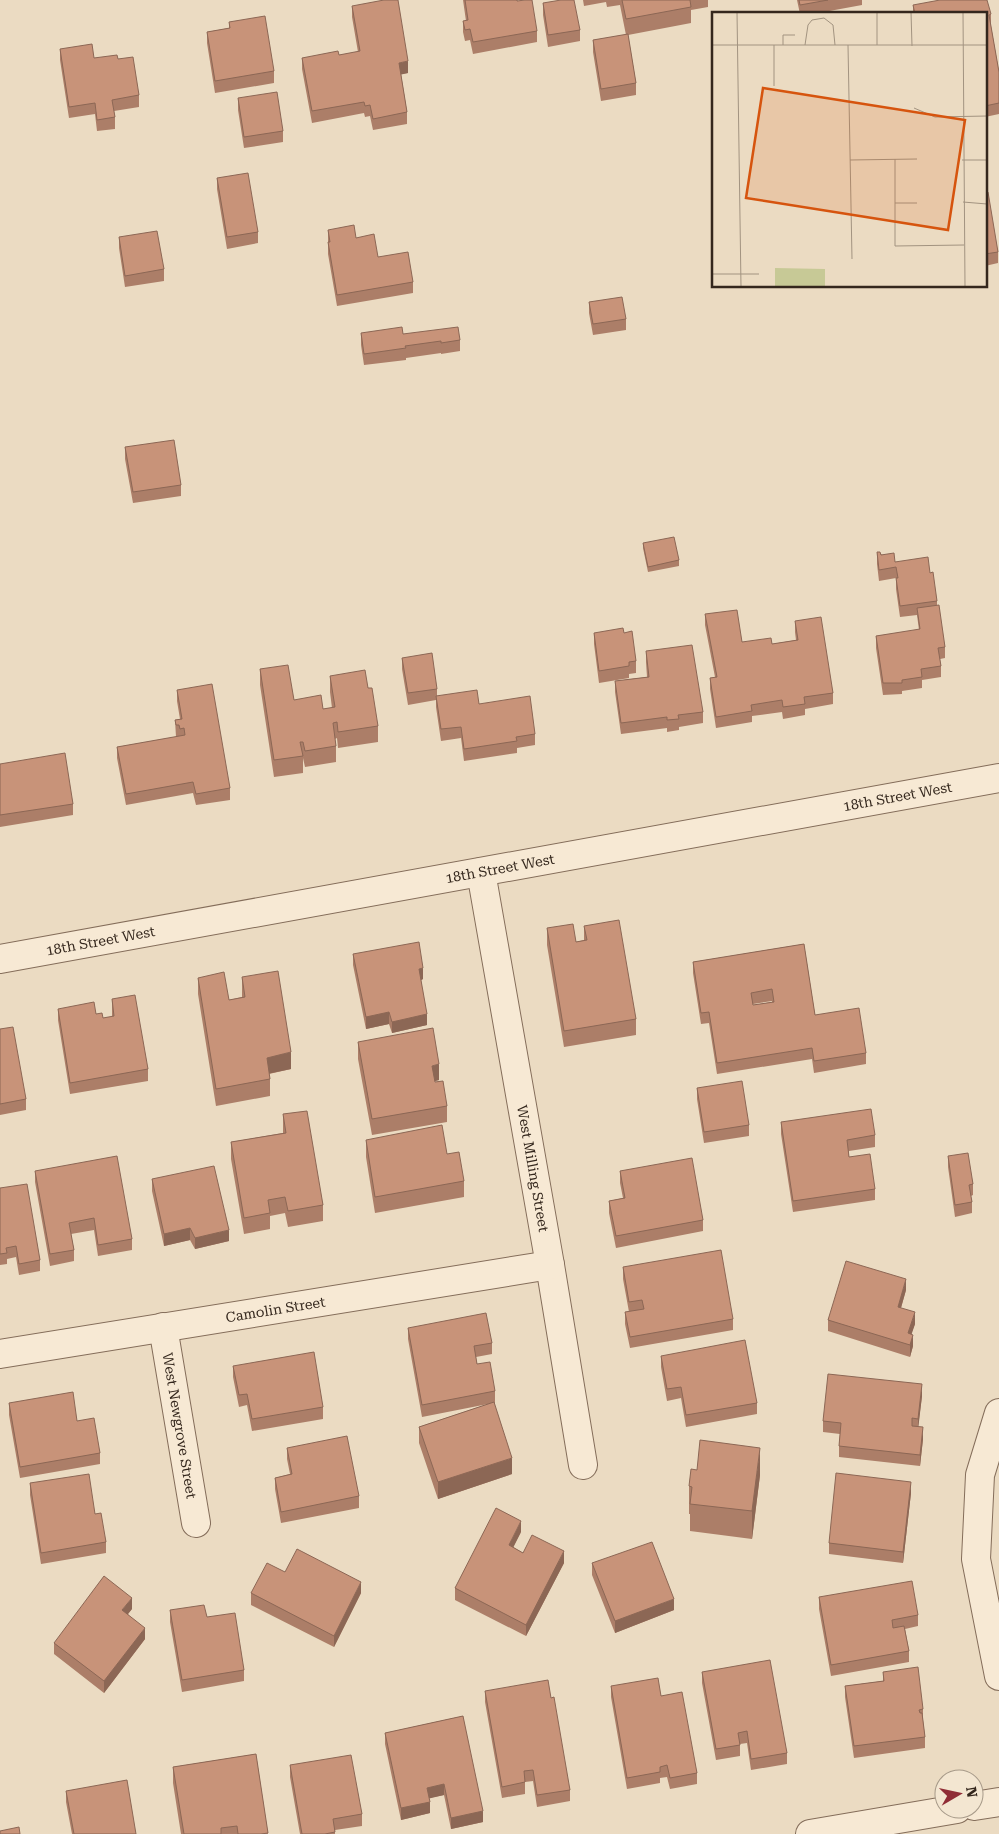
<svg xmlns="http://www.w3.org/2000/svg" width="999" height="1834" font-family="'Roboto Serif',serif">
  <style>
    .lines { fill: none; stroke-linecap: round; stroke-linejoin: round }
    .minor-casing { stroke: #846d5a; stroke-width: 30 }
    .minor { stroke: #f7e9d4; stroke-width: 28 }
    .wall { fill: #ac7e68; fill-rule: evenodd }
    .shaded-wall { fill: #8c6755 }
    .building { fill: #c89379; stroke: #8c6755; fill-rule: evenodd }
    .labels { text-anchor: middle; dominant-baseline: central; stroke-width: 4; stroke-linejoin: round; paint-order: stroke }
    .street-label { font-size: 14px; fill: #34271d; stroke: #f3e6d1 }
    .inset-road { fill: none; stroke: #a29380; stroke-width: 1 }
    .view { fill: #d6540e; fill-opacity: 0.15; stroke: #d6540e; stroke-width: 2.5 }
    .inset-edge { fill: none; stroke: #34271d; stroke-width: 2.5 }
  </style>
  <rect width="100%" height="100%" fill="#ebdbc2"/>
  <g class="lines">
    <g class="minor-casing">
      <g id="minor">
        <path id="s1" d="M481 872 550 1265 583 1465"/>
        <path id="s2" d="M0 959 999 778"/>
        <path id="s3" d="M163 1327 196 1523"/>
        <path id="s4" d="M0 1354 550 1265"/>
        <path d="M999 1413 980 1475 976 1559 999 1676"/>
        <path d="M974 1806 999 1802"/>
        <path d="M810 1834 957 1809"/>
      </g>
    </g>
    <use href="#minor" class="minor"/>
  </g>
  <path class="wall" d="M463 0H517L537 31V42L473 54 470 40 465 41 463 32V21H466Z
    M583 0H708V7L691 10V23L628 35 636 83V95L601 101 593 52V40L626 35 620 5 607 7 606 2 584 6Z
    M797 0H862V5L813 14H800Z
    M543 3 580 30V41L548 47 543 15Z
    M913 5 991 14V26L999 72V114L985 117V14H913Z
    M352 6 408 73 401 74 407 112V124L373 130 370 116 365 117 364 113 312 123 302 69V58L339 55 358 52 352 17Z
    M229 22 274 71V83L215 93 207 43V32L229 28Z
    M60 49 94 58 118 59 139 95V107L114 111 115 117V129L97 131 95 114 69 118 60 60Z
    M238 98 283 131V142L244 148 238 110Z
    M217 178 258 232V243L227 249 217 189Z
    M985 193 998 252V263L985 266Z
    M328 230 356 238 378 257 413 282V293L337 306 328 254Z
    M119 237 164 269V281L125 287 119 248Z
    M589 302 626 319V330L593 335 589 313Z
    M361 333 403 334 460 340V351L441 354V353L406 358V360L364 365 361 345Z
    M125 447 181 485V496L133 503 125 459Z
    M643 543 679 560V566L648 572 643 548Z
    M877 552 895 562 930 573 937 601V605L945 647V658L940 659 941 666V677L922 680V688L902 691V694L883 695 876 648V636L919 630 917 615 900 617 896 589V578L879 581 877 564Z
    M705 614 742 642 772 644 796 640 795 632V621L833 693V704L805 709V715L783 719 782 712 752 716V722L716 728 710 689V678L715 677 705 625Z
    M594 633H624L636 661V673L629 674V678L599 683 594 644Z
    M646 651 703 712V723L679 727V730L667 732V728L621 734 615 692V681L647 677 646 662Z
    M402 658 437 689V696L479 704 535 734V745L517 748V753L464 761 461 738 441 741 436 707V700L408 705 402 669Z
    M260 669 294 700 323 709 332 708 330 692V676L368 688 378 726V742L338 748 337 738 335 739 336 746V762L305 767 303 758V773L274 777 260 685Z
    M177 690 230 788V800L196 805 193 793 126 805 117 758V747L176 737 175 720 180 719 177 701Z
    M0 764 73 804V815L0 827Z
    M584 926 636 1019V1035L564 1047 547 945V928L576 942 584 940Z
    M804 944 815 1015 866 1053V1064L814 1073 812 1059 717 1074 709 1023 701 1024 693 973V962ZM772 1001V1002L753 1005V1004Z
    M353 954 423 979 421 980 427 1025 392 1033 389 1024 366 1029 353 965Z
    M242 977 291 1069 269 1074 270 1079V1096L216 1106 198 994V978L229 1000 242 997Z
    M112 999 148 1069V1081L70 1094 58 1020V1009L96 1014 103 1018 112 1017Z
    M0 1029 26 1099V1110L0 1115Z
    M358 1042 439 1080 434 1081 447 1106V1122L372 1135 358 1059Z
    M697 1088 749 1125V1136L704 1143 697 1099Z
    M283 1114 323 1205V1221L288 1227 285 1213 270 1216V1229L244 1234 231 1159V1142L283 1133Z
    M781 1122 875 1135V1147L849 1151V1157L875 1189V1200L793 1212 781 1134Z
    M366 1140 464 1181V1197L375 1213 366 1157Z
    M948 1156 973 1184V1195L971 1196 972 1202V1213L955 1217 948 1167Z
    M35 1171 132 1239V1250L98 1256 94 1230 71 1234 74 1250V1261L50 1266 35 1182Z
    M620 1171 703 1220V1231L616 1248 609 1213V1201L623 1198 620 1183Z
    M152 1179 229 1241 195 1249 190 1240 164 1246 152 1191Z
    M0 1188 40 1260V1271L19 1275 16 1257 7 1259V1264L0 1265Z
    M623 1267 733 1319V1330L630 1348 625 1324V1312H629L623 1279Z
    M906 1290 901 1308 915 1324 911 1334 913 1346 910 1357 828 1331V1320Z
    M408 1328 492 1343V1354L476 1357 477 1364 495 1391V1403H494L512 1474 438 1499 419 1443V1427L488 1404 422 1417 408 1339Z
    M661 1356 757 1403V1414L686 1427 681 1398 667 1401 661 1367Z
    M233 1366 323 1407V1419L252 1431 247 1405 239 1407 233 1377Z
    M922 1396 918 1427 923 1439 920 1466 839 1457V1446L840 1434 823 1432V1421Z
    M9 1403 77 1421 100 1453V1464L20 1478 9 1415Z
    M287 1448 359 1496V1508L281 1523 275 1489V1478L290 1474 287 1459Z
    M760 1475 752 1539 690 1531V1514H689V1486Z
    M30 1483 95 1514 106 1542V1553L41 1564 30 1495Z
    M911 1493 903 1563 829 1554V1543Z
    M521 1532 513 1547 523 1553 564 1563 526 1636 455 1600V1588Z
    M592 1563 674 1610 615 1633 592 1575Z
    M285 1572 361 1593 334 1647 251 1605V1593Z
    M819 1597 918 1615V1626L905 1629 909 1651V1662L831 1676 819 1609Z
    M132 1609 128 1614 145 1639 104 1693 54 1654V1643Z
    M170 1610 207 1617 244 1670V1681L182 1692 170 1622Z
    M702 1672 787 1753V1764L751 1770 747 1743 740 1744V1756L716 1760 702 1683Z
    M883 1672 923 1709V1720L925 1737V1748L854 1758 845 1697V1686L883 1681Z
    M611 1686 661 1696 697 1773V1784L670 1789 667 1777 660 1778V1783L627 1789 611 1697Z
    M485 1691 570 1790V1801L537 1807 533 1781 525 1782V1794L502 1798 485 1702Z
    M463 1716 483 1822 451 1829 444 1795 429 1798 430 1813 401 1820 385 1744V1733Z
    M256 1754 268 1834H181L173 1783V1767Z
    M290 1765 362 1814V1826L335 1830V1834H300L290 1777Z
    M66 1791 136 1834H72L66 1802Z"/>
  <path class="shaded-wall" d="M408 61V73L399 75V63Z
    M423 968V979L419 981V969Z
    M389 1012V1024L366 1029V1017Z
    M427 1014V1025L392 1033V1022Z
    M291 1052V1069L267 1074V1058Z
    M439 1064V1080L432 1082V1066Z
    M190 1228V1240L164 1246V1234Z
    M229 1230V1241L195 1249V1238Z
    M906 1279V1290L898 1318V1307Z
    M915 1312V1324L908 1345V1333Z
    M913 1335V1346L910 1357V1345Z
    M922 1384V1396L918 1430V1419Z
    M923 1427V1439L920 1466V1455Z
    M760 1448V1475L752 1539V1511Z
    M512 1458V1474L438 1499V1482Z
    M911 1482V1493L903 1563V1552Z
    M521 1521V1532L509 1556V1545Z
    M564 1551V1563L526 1636V1625Z
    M361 1582V1593L334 1647V1636Z
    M132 1598V1609L122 1621V1610Z
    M674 1599V1610L615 1633V1621Z
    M145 1628V1639L104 1693V1681Z
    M444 1784V1795L427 1799V1788Z
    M430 1802V1813L401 1820V1808Z
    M483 1811V1822L451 1829V1818Z"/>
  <path class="building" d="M384 0H398L408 61 399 63 407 112 373 119 370 105 365 106 364 102 312 111 302 58 338 51 339 55 360 51 352 6Z
    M465 0H517V1L525 0H532L537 31 473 42 470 29 465 30 463 21 468 20Z
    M561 0H574L580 30 548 35 543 3Z
    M622 0H690L691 7 626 19Z
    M799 0H828L800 5Z
    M940 0H987L991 14 989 15 999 72V103L985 106V14H915L913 5Z
    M265 16 274 71 215 81 207 32 230 28 229 22Z
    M628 34 636 83 601 89 593 40Z
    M92 44 94 58 117 55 118 59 133 57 139 95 112 100 115 117 97 120 95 103 69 107 60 49Z
    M277 92 283 131 244 137 238 98Z
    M248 173 258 232 227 237 217 178Z
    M988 192 998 252 985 254V193Z
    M354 225 356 238 374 234 378 257 408 252 413 282 337 295 328 242H330L328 230Z
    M157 231 164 269 125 276 119 237Z
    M622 297 626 319 593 324 589 302Z
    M402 327 403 334 458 327 460 340 441 343V341L405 346 406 348 364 354 361 333Z
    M174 440 181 485 133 492 125 447Z
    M674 537 679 560 648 567 643 543Z
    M877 552H880L881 555 894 553 895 562 928 557 930 573 933 572 937 601 900 606 896 578H898L896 567 879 570Z
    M939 605 945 647 938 648 941 666 921 669 922 677 902 680V683H883L876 636 920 629 917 608Z
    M737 610 742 642 771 638 772 644 798 640 795 621 821 617 833 693 804 697 805 704 783 707 782 700 751 705 752 711 716 717 710 678 717 677 705 614Z
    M623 628 624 633 632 631 636 661 629 662V666L599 671 594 633Z
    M692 645 703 712 678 715 679 719 667 720V717L621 723 615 681 649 677 646 651Z
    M432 653 437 689 408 693 402 658Z
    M288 665 294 700 321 695 323 709 335 707 330 676 365 670 368 688H372L378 726 338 732 337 722 333 723 336 746 305 751 303 742H300L303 756 274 760 260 669Z
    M212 684 230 788 196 794 193 782 126 794 117 747 185 735 184 728 180 729 179 725H176L175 720 182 719 177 690Z
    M477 690 479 704 530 696 535 734 516 737 517 741 464 749 461 727 441 729 436 696Z
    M65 753 73 804 0 815V764Z
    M619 920 636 1019 564 1031 547 928 573 924 576 942 587 940 584 926Z
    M419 942 423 968 419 969 427 1014 392 1022 389 1012 366 1017 353 954Z
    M804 944 815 1015 859 1008 866 1053 814 1061 812 1048 717 1063 709 1012 701 1013 693 962ZM772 989 774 1002 753 1005 751 993Z
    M278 971 291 1052 267 1058 270 1079 216 1089 198 978 224 972 229 1000 245 997 242 977Z
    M135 995 148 1069 70 1083 58 1009 94 1002 96 1014 102 1013 103 1018 114 1016 112 999Z
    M13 1027 26 1099 0 1104V1029Z
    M433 1028 439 1064 432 1066 435 1082 443 1081 447 1106 372 1119 358 1042Z
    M742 1081 749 1125 704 1132 697 1088Z
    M871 1109 875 1135 847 1140 849 1157 870 1154 875 1189 793 1201 781 1122Z
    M307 1111 323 1205 288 1211 285 1197 268 1200 270 1213 244 1218 231 1142 286 1133 283 1114Z
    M442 1125 447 1154 459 1152 464 1181 375 1197 366 1140Z
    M968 1153 973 1184 969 1185 972 1202 955 1205 948 1156Z
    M117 1156 132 1239 98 1245 94 1218 69 1223 74 1250 50 1254 35 1171Z
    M692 1158 703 1220 616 1236 609 1201 625 1198 620 1171Z
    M214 1166 229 1230 195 1238 190 1228 164 1234 152 1179Z
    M27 1184 40 1260 19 1264 16 1246 6 1248 7 1253 0 1254V1188Z
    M721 1250 733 1319 630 1337 625 1312 644 1309 642 1300 629 1302 623 1267Z
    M846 1261 906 1279 898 1307 915 1312 908 1333 913 1335 910 1345 828 1320Z
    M486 1313 492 1343 474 1346 477 1364 490 1362 495 1391 422 1405 408 1328Z
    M745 1340 757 1403 686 1415 681 1387 667 1389 661 1356Z
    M314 1352 323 1407 252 1419 247 1394 239 1395 233 1366Z
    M828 1374 922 1384 918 1419 912 1418V1426L923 1427 920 1455 839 1446 841 1423 823 1421Z
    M73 1392 77 1421 94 1418 100 1453 20 1467 9 1403Z
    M494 1402 512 1458 438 1482 419 1427Z
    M347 1436 359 1496 281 1512 275 1478 292 1474 287 1448Z
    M700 1440 760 1448 752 1511 690 1504 692 1487 689 1486 691 1469 697 1470Z
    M836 1473 911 1482 903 1552 829 1543Z
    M89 1474 95 1514 101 1513 106 1542 41 1553 30 1483Z
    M496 1508 521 1521 509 1545 523 1553 532 1535 564 1551 526 1625 455 1588Z
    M652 1542 674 1599 615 1621 592 1563Z
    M297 1549 361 1582 334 1636 251 1593 267 1563 285 1572Z
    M104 1576 132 1598 122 1610 145 1628 104 1681 54 1643Z
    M912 1581 918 1615 892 1620 893 1628 904 1626 909 1651 831 1665 819 1597Z
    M204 1605 207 1617 235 1613 244 1670 182 1680 170 1610Z
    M770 1660 787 1753 751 1759 747 1731 738 1733 740 1745 716 1749 702 1672Z
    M918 1667 923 1709 919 1710 920 1713H922L925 1737 854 1746 845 1686 884 1681 883 1672Z
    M658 1678 661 1696 682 1692 697 1773 670 1778 667 1765 660 1767V1772L627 1778 611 1686Z
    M548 1680 551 1698 554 1697 570 1790 537 1795 533 1770 524 1771 525 1782 502 1787 485 1691Z
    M463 1716 483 1811 451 1818 444 1784 427 1788 430 1802 401 1808 385 1733Z
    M256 1754 268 1833 261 1834H238L237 1826 221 1828V1834H184L173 1767Z
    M351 1755 362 1814 333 1819 335 1832 325 1834H302L290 1765Z
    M127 1780 136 1834H74L66 1791Z
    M19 1827 20 1834H0V1831Z"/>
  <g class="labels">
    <g class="street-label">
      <text stroke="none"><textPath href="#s2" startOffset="912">18th Street West</textPath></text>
      <text stroke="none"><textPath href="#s2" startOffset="508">18th Street West</textPath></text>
      <text stroke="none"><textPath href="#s2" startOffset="102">18th Street West</textPath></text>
      <text stroke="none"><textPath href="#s1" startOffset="301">West Milling Street</textPath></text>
      <text stroke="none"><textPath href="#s4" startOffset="279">Camolin Street</textPath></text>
      <text stroke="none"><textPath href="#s3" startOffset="100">West Newgrove Street</textPath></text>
    </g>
  </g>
  <g transform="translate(712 12)">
    <rect width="275" height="275" fill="#ebdbc2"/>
    <path d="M63 256 113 257V275H63Z" fill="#c7c996"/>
    <path class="inset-road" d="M25 0 29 275M165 0V33M199 0 200 34M251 0 253 275M0 33H275M71 33V23H83M93 33 96 13 100 8 112 6 121 13 123 33M136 33 140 247M62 74V33M202 96 223 105 275 104M183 147V234L252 233M138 148 205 147M250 148H275M251 190 275 192M183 191H205M0 262H47"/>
    <path class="view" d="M51 76 253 108 236 218 34 186Z"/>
    <rect width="275" height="275" class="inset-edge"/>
  </g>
  <g transform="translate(959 1794) rotate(81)"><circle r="24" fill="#f3e6d1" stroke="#a79a89"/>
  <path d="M0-4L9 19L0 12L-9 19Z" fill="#902d36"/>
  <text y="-8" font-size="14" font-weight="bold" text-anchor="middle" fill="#34271d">N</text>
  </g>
</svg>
